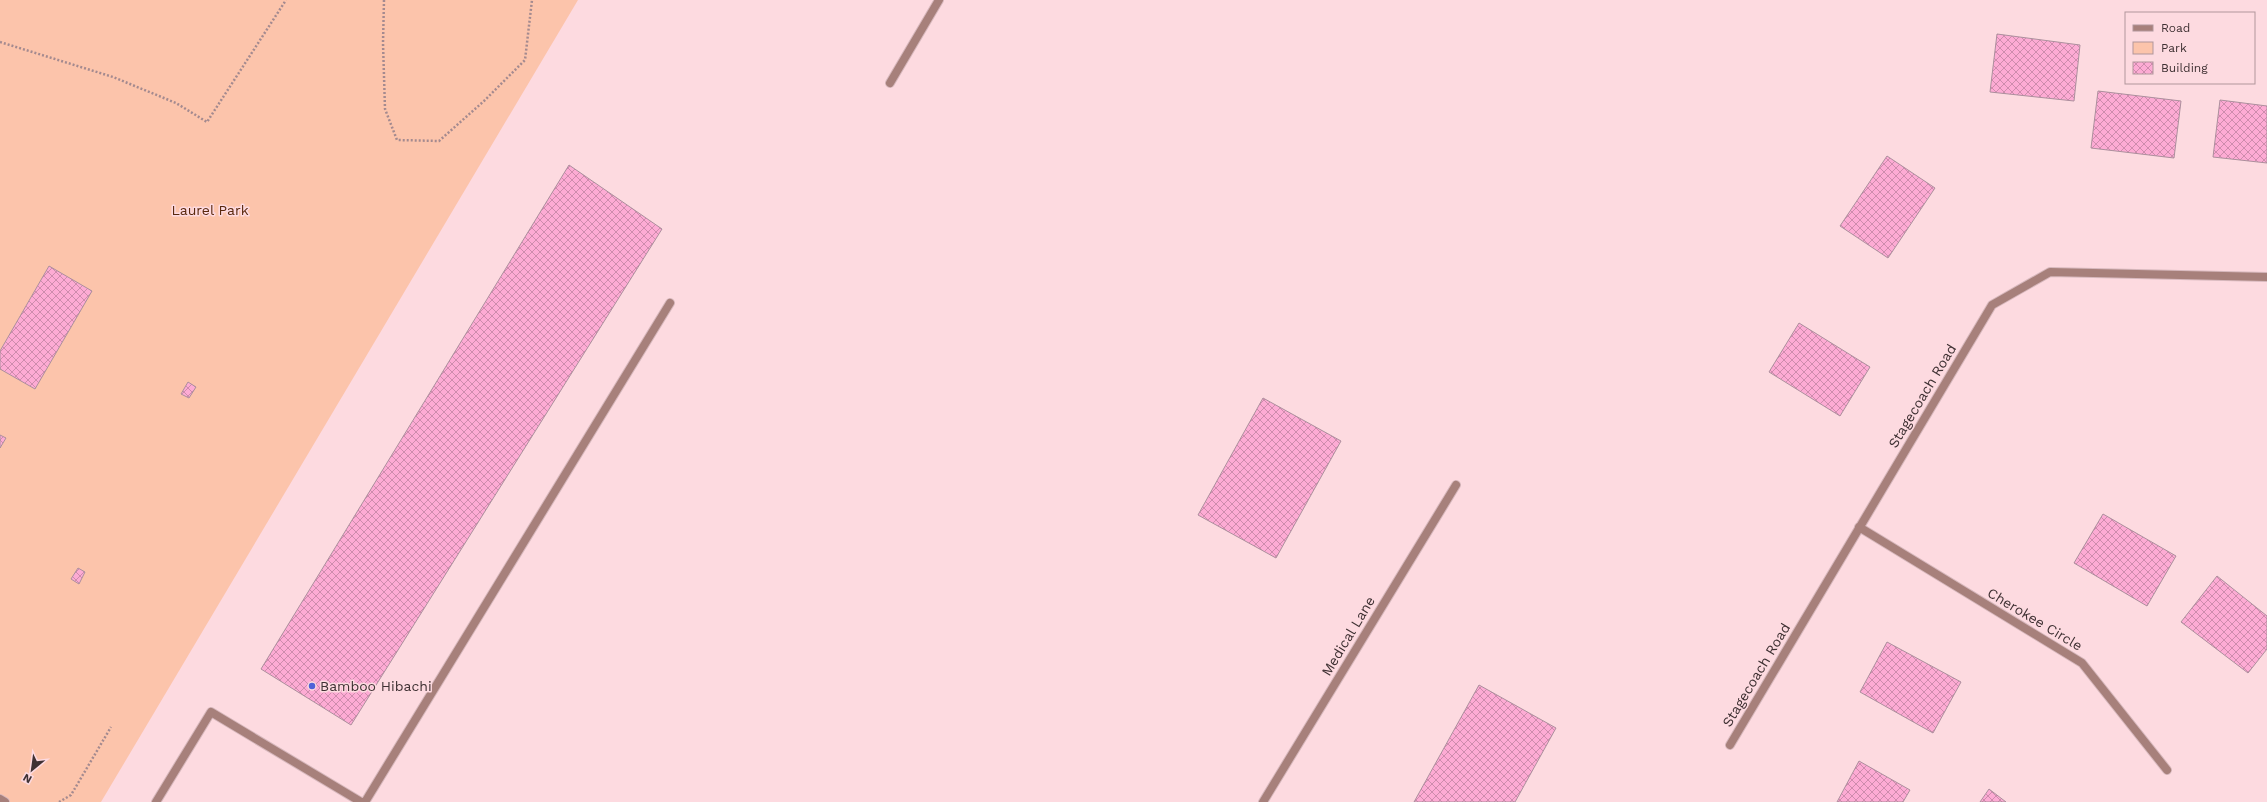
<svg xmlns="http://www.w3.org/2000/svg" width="2267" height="802" font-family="'Work Sans',sans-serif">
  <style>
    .park { fill: #fcc4ab }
    .building { fill: url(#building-cross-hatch); stroke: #ac8f9d }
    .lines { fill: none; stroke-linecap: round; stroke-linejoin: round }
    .lane-casing { stroke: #d7b8bd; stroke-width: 10 }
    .street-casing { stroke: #d7b8bd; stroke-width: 10 }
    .path { stroke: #a48a8f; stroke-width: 2.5; stroke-dasharray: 2 2; stroke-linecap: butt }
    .lane { stroke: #a7807b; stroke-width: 8 }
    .street { stroke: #a7807b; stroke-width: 8 }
    .poi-dot { fill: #5062d8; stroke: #fddae0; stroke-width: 1.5 }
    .labels { text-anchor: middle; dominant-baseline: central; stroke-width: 3; stroke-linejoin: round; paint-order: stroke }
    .park-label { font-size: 14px; fill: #5a280d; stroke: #fddae0 }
    .street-label { font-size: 14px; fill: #3f3133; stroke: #fddae0 }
    .poi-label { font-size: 14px; fill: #3f3133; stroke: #fddae0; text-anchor: start }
  </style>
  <defs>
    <pattern id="building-cross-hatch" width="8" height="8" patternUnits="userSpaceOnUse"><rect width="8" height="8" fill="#fdabd4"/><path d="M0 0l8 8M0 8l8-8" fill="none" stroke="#ce8cad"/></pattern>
  </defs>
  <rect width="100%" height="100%" fill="#fddae0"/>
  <path class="park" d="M0 0H578L101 802H0Z"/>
  <path class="building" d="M1997 34 2080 45 2074 101 1990 92Z
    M2098 91 2181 101 2174 158 2091 148Z
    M2220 100 2267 106V163L2213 157Z
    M1887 156 1935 188 1888 258 1840 226Z
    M569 165 662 229 351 725 261 669Z
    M49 266 92 291 35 389 0 369V351Z
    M1799 323 1870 367 1840 416 1769 372Z
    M188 382 196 387 189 398 181 394Z
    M1263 398 1341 441 1276 558 1198 515Z
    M0 435 6 438 0 448Z
    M2103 514 2176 556 2147 606 2074 563Z
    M78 568 85 572 79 584 71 579Z
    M2217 576 2267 616V649L2248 673 2181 622Z
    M1887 642 1961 682 1933 733 1860 692Z
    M1479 685 1556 728 1515 802H1414Z
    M1859 761 1910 790 1903 802H1837Z
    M1989 789 2006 802H1980Z"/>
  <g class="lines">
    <g class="lane-casing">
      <path id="lane" d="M890 83 939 0
        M0 799 5 802
        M156 802 211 712 361 802
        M365 802 670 303"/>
    </g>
    <g class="street-casing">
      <path id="street" d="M1859 527 2082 663 2167 770
        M1730 745 1992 305 2050 272 2267 277
        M1263 802 1456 485"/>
    </g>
    <path class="path" d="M384 0 383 43 385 109 397 140 439 141 484 101 525 60 532 0
      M0 42 113 77 176 103 207 122 286 0
      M59 802 71 795 111 727"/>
    <use href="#lane" class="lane"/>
    <use href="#street" class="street"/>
  </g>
  <circle class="poi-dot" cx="312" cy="686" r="4"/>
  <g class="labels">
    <g class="park-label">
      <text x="210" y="210">Laurel Park</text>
    </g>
    <g class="street-label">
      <text transform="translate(1922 396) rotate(-59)">Stagecoach Road</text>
      <text transform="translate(2035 619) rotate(31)">Cherokee Circle</text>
      <text transform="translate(1348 636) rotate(-59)">Medical Lane</text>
      <text transform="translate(1756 675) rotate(-59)">Stagecoach Road</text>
    </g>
    <g class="poi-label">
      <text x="320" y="686">Bamboo Hibachi</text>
    </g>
  </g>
  <rect x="2125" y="12" width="130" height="72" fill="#fddae0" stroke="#b1969b"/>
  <rect x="2133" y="25" width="20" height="6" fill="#a7807b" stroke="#b1969b"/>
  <text x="2161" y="32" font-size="12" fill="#3f3133">Road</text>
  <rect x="2133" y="42" width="20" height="12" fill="#fcc4ab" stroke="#b1969b"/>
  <text x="2161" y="52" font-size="12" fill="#3f3133">Park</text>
  <rect x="2133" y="62" width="20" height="12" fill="url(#building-cross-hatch)" stroke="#b1969b"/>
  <text x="2161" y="72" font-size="12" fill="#3f3133">Building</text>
  <g transform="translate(32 770) rotate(209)" stroke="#fddae0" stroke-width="3" paint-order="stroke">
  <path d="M0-3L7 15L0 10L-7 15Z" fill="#3f3133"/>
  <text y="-6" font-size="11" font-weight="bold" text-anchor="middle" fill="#3f3133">N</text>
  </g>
</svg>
